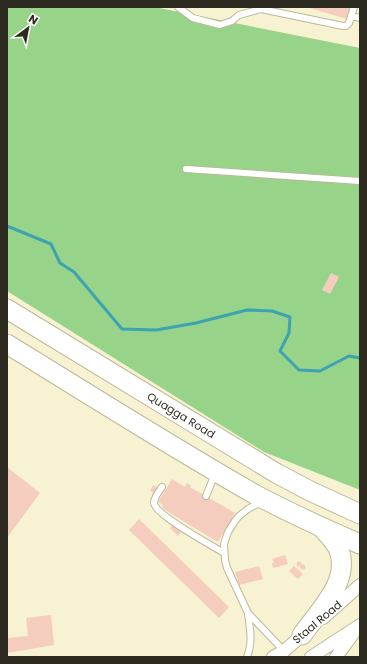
<svg xmlns="http://www.w3.org/2000/svg" width="367" height="664" font-family="Poppins,sans-serif">
  <style>
    .green { fill: #97d489 }
    .lines { fill: none; stroke-linecap: round; stroke-linejoin: round }
    .stream { stroke: #3da3b1; stroke-width: 3 }
    .building { fill: #f5cdbe }
    .service-casing { stroke: #bdb899; stroke-width: 8 }
    .minor-casing { stroke: #bdb899; stroke-width: 14 }
    .primary-casing { stroke: #bdb899; stroke-width: 21 }
    .service { stroke: #fff; stroke-width: 6 }
    .minor { stroke: #fff; stroke-width: 12 }
    .primary { stroke: #fff; stroke-width: 19 }
    .labels { text-anchor: middle; dominant-baseline: central; stroke-width: 4; stroke-linejoin: round; paint-order: stroke }
    .street-label { font-size: 11px; fill: #2d2b1f; stroke: #fff }
  </style>
  <rect width="100%" height="100%" fill="#f7f2d1"/>
  <path class="green" d="M7 7H154L360 48V490L264 452 7 291Z"/>
  <g class="lines">
    <path class="stream" d="M7 226 51 244 60 263 74 272 122 329 156 330 196 323 247 310 272 311 290 317 289 333 280 351 299 370 320 371 349 356 360 358"/>
  </g>
  <path class="building" d="M306 7H350L347 19Z
    M331 273 339 277 330 294 322 290Z
    M7 467 40 493 7 538Z
    M172 479 185 487 187 483 191 486 190 487 235 513 218 542 173 515 164 509 162 507 163 505 158 502Z
    M153 485 158 488 155 493 150 491Z
    M139 519 229 607 219 618 129 530Z
    M173 525 181 532 178 536 170 528Z
    M285 555 288 564 273 568 272 563H274L272 559Z
    M296.5 564a2.5 2.5 0 1 1 5 0a2.5 2.5 0 1 1-5 0Z
    M300.5 567a2.5 2.5 0 1 1 5 0a2.5 2.5 0 1 1-5 0Z
    M259 566 263 579 239 585 235 572Z
    M294 566 303 574 298 579 289 571Z
    M51 615 54 645 7 653V638L28 636 26 618Z"/>
  <g class="lines">
    <g class="service-casing">
      <path id="service" d="M178 7 193 18 220 25 232 21 239 15 261 9 343 26H346L349 23 354 7
        M351 16 360 18
        M186 169 360 181
        M162 487C159 491 154 498 154 503 155 515 213 546 224 553
        M206 496 215 474
        M261 502 248 509 239 516 235 521 228 532 224 544 225 560 227 568 248 613 284 651
        M247 657C253 642 250 629 248 614"/>
    </g>
    <g class="minor-casing">
      <path id="minor" d="M323 618 360 585
        M273 657 284 651 307 631
        M311 657 360 625
        M336 657 353 634"/>
    </g>
    <g class="primary-casing">
      <g id="primary">
        <path id="s1" d="M7 309 276 473 310 491 360 514"/>
        <path d="M7 344C90 395 172 447 256 495 290 513 325 529 360 544"/>
        <path d="M302 635C319 611 354 578 337 546 333 540 328 534 323 529"/>
      </g>
    </g>
    <use href="#service" class="service"/>
    <use href="#minor" class="minor"/>
    <use href="#primary" class="primary"/>
  </g>
  <g class="labels">
    <g class="street-label">
      <text stroke="none"><textPath href="#s1" startOffset="204">Quagga Road</textPath></text>
      <text transform="translate(317 622) rotate(-40)">Staal Road</text>
    </g>
  </g>
  <rect width="367" height="664" fill="none" stroke="#2d2b1f" stroke-width="16"/>
  <g transform="translate(28 28) rotate(32)" stroke="#ffffff" stroke-width="3" paint-order="stroke">
  <path d="M0-3L7 15L0 10L-7 15Z" fill="#2d2b1f"/>
  <text y="-6" font-size="11" font-weight="bold" text-anchor="middle" fill="#2d2b1f">N</text>
  </g>
</svg>
